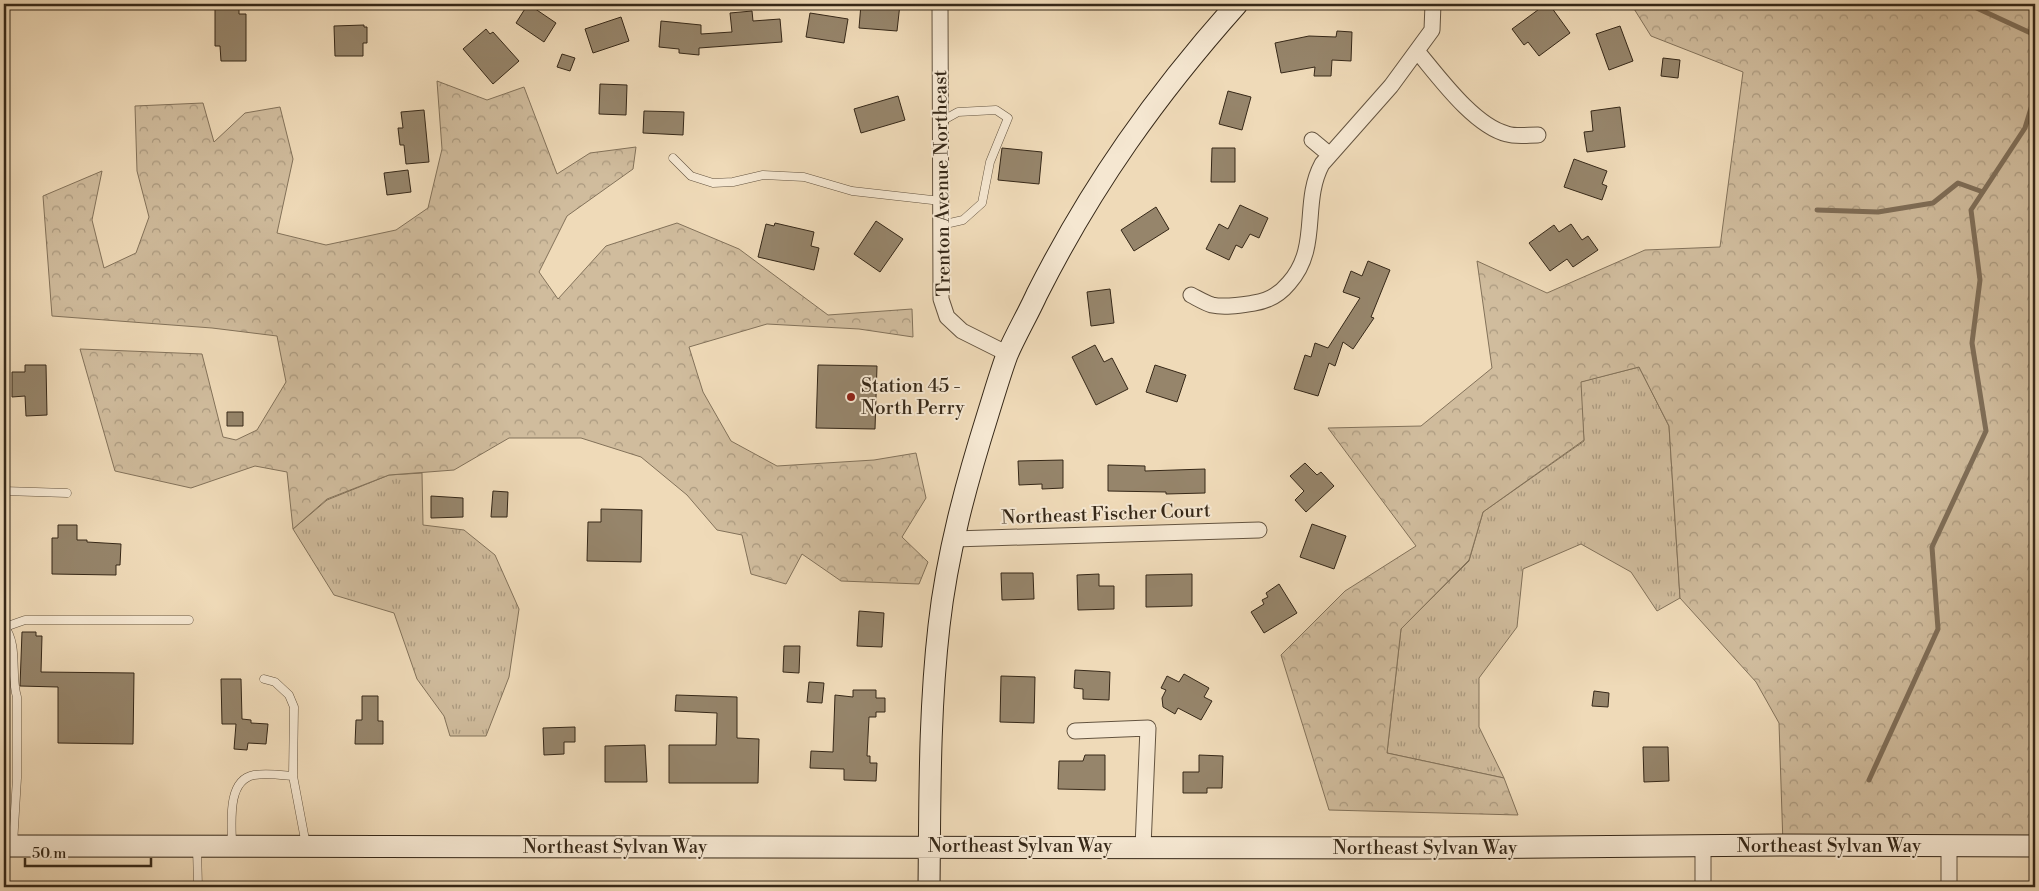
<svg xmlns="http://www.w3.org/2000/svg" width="2039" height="891" font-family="'Libre Bodoni',serif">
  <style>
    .grass { fill: url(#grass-tufts); stroke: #83725a }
    .forest { fill: url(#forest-crowns); stroke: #83725a }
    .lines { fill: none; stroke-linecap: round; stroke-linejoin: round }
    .stream { stroke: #7f6e58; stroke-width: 5 }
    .building { fill: #96856b; stroke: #362818 }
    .service-casing { stroke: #645440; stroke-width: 9 }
    .minor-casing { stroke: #645440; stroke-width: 17 }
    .secondary-casing { stroke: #362818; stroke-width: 23 }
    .service { stroke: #f5e7d1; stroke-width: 8 }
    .minor { stroke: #f5e7d1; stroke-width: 15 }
    .secondary { stroke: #f5e7d1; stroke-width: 21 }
    .poi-dot { fill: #8f2418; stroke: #f5e7d1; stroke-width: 2 }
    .labels { text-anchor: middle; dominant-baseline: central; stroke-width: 4; stroke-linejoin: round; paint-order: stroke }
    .street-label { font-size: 19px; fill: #362818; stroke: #f5e7d1 }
    .poi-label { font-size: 19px; fill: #362818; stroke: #f5e7d1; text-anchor: start }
  </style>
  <defs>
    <pattern id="grass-tufts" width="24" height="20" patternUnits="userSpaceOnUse" patternTransform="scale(1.25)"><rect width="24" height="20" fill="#d0bc9d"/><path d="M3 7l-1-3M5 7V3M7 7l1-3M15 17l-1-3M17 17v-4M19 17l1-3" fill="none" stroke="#aa997f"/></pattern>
    <pattern id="forest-crowns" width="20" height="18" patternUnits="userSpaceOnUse" patternTransform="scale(1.25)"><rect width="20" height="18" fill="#d0bc9d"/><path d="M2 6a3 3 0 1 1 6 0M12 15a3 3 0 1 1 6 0" fill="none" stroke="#aa997f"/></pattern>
  </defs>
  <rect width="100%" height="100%" fill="#efdab8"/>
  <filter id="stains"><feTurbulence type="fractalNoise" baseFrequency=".004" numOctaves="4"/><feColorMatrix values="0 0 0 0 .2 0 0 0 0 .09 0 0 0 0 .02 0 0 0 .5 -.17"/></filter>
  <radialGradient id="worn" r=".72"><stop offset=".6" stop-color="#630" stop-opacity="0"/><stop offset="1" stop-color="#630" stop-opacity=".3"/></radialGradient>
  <path class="grass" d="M1639 367 1669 426 1680 598 1657 611 1631 572 1581 544 1523 569 1517 627 1479 678V727L1504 778 1387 753 1401 629 1469 561 1483 512 1584 441 1580 382Z
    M422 473 423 525 464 530 495 555 519 609 509 677 486 736H450L444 716 417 679 394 613 334 595 293 529 327 500 389 475Z"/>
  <path class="forest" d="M1631 4H2035V846L1783 845 1779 723 1756 682 1680 598 1669 426 1639 367 1581 382 1584 440 1483 512 1469 560 1401 629 1387 753 1504 778 1518 815 1329 810 1281 655 1345 591 1416 546 1328 428 1421 426 1492 368 1477 261 1547 293 1645 250 1720 247 1743 72 1651 36Z
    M437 81 487 100 524 87 557 174 590 153 636 147 633 169 567 216 539 272 558 299 606 246 677 223 739 249 828 315 912 309 913 337 859 329 767 324 689 347 703 392 731 441 777 466 874 460 916 453 926 498 902 537 928 562 919 584 841 581 802 554 786 584 751 574 742 535 717 530 687 495 641 457 581 438H509L454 470 389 475 327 499 293 529 287 472 255 466 191 488 115 471 80 349 202 354 223 437 236 440 257 430 286 382 277 336 212 328 52 316 43 196 102 171 92 220 104 268 136 253 149 217 137 171 135 106 203 103 214 142 245 113 280 107 293 159 277 233 326 245 396 230 428 208 442 149Z"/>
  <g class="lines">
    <path class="stream" d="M1968 4 2035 35
      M1817 210 1878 212 1933 203 1958 183 1983 192
      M1869 780 1938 629 1932 547 1986 431 1972 343 1980 280 1971 210 2025 128 2035 95"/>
  </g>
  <path class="building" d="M215 4H236L239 5V14H246V61H221L220 46H215Z
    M528 4 556 23 544 42 516 23Z
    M861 4H900L897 31 859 28Z
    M1546 4H1549L1570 33 1539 56 1528 42 1524 45 1512 29Z
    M752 11 753 21 780 19 782 42 699 48V55L679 53V49L659 47 661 21 701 25V34L732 32 730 13Z
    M810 13 848 19 844 43 806 37Z
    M621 17 629 41 593 53 585 29Z
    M364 25V27H367V43H363V56H335L334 26Z
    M1620 26 1633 61 1609 70 1596 34Z
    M486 29 490 34 493 32 519 61 493 84 463 49Z
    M1337 31 1352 32 1351 61 1332 60 1331 76H1314L1315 67 1281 73 1275 43 1309 36 1336 37Z
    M562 54 575 58 570 71 557 67Z
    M1663 58 1680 60 1678 78 1661 76Z
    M600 84 627 85 626 115 599 114Z
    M1228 91 1251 97 1242 130 1219 124Z
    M898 96 905 120 861 133 854 109Z
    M1620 107 1625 147 1587 152 1584 132 1593 131 1591 111Z
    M424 110 429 162 406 164 404 145H400L398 128H403L401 112Z
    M644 111 684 112 683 135 643 133Z
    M1002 148 1042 152 1039 184 998 180Z
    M1212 148H1235V182H1211Z
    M1574 159 1607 171 1602 184 1607 186 1602 200 1564 187Z
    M408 170 411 192 387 195 384 173Z
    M1240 205 1268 218 1259 238 1250 234 1242 248 1236 245 1229 260 1206 249 1219 224 1228 229Z
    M1156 207 1169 229 1134 251 1121 230Z
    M876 221 903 239 880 272 854 254Z
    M775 223 814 232 811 246 819 248 814 270 758 257 766 224 774 226Z
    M1571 224 1582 240 1588 236 1598 250 1573 267 1567 259 1550 271 1529 243 1554 225 1559 232Z
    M1368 261 1390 270 1371 317 1374 318 1353 349 1343 342 1335 366 1329 363 1318 396 1294 389 1305 355 1311 357 1315 343 1328 348 1360 298 1343 292 1351 271 1362 276Z
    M1110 289 1114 323 1091 326 1087 292Z
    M1095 345 1104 362 1112 358 1128 389 1096 405 1072 357Z
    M25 365H46L47 415 26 416 25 396 12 397V372H25Z
    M818 365 877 366 875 429 816 428Z
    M1155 365 1186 375 1177 402 1146 392Z
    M227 412H243V426H227Z
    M1063 460V488L1042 489V484L1019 485 1018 461Z
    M1305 463 1317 475 1321 472 1334 486 1306 512 1295 500 1304 491 1290 476Z
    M1108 465 1145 466V471L1205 469V493L1166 494V492L1108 491Z
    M493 491 508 492 507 517H491Z
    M431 496 463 498V517L431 518Z
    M601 509 642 510 641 562 587 561 588 522H601Z
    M1312 524 1346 536 1334 569 1300 557Z
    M58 525H77V540H87V542L121 544 120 565H116V575L52 574V538H58Z
    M1001 573H1033L1034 599 1002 600Z
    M1099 574V586H1114V609L1078 610 1077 575Z
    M1192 574V606L1146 607V575Z
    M1279 584 1297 613 1264 633 1251 612 1264 604 1262 600 1268 597 1266 593Z
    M859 611 884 613 882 647 857 646Z
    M22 632H36V636H42L41 672 134 673 133 744 58 743V687L20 686Z
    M784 646H800L799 673 783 672Z
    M1075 670 1110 672 1109 700 1083 699V689L1074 688Z
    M1184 674 1209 688 1204 697 1212 701 1201 720 1178 708 1175 714 1163 707 1162 698 1166 690 1161 688 1167 676 1179 682Z
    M1001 676 1035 677 1034 723 1000 722Z
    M221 679H241L242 719 251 720V723L268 724 266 744 248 743 247 750 234 749 236 724H222Z
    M809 682 824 683 822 703 807 702Z
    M853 690H876V698H885V712H876V717H869L867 756H870V763H877L876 781 844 780V769L810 768 811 751 833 752 835 695 853 697Z
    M1594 691 1609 693 1608 707 1592 706Z
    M676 695 737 697V738L759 739 758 783H669V745H716L717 713 675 711Z
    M362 696H378V721H383V744H355L356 720H362Z
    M575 727V742H564V754L544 755 543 728Z
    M645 745 647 782H605V746Z
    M1643 747H1668L1669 781 1644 782Z
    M1085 755H1105V790L1058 789 1059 761H1083Z
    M1199 755 1223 756 1222 788H1207V793H1183V772H1199Z"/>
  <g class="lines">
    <g class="service-casing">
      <path id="service" d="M940 122 958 112 996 110 1008 118 990 162 982 203 963 220 941 225
        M673 158 691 176 713 183 733 182 763 175 804 177 852 191 941 201
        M4 491 67 493
        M4 626C19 645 10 674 17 697V778L13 844
        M5 627 25 620H189
        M264 679 275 682 289 695 294 707 293 776 306 845
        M232 846C232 825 226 780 254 775 267 773 281 775 293 776
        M197 847 198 887"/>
    </g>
    <g class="minor-casing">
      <path id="minor" d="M940 4 941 299 947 317 962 331 1008 354
        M1417 51C1438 76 1474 126 1507 134 1516 137 1528 135 1538 135
        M1312 140 1330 155
        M1191 295C1197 298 1205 303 1212 305 1225 308 1241 305 1254 303 1268 301 1280 294 1289 283 1321 247 1301 203 1322 164L1391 86 1432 30 1433 4
        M954 539 1259 530
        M1075 731 1148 728 1143 847
        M1703 847V887
        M1949 887V846"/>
    </g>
    <g class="secondary-casing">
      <path id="secondary" d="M4 846 1423 848 1783 845 2035 846
        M929 887C930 800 929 713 939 626 947 554 966 484 988 414 994 395 1000 374 1007 355 1016 334 1028 314 1037 294 1092 185 1156 95 1237 4"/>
    </g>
    <use href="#service" class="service"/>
    <use href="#minor" class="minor"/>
    <use href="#secondary" class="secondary"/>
  </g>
  <circle class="poi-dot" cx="851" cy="397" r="5"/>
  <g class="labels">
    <g class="street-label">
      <text transform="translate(942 183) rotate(-91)">Trenton Avenue Northeast</text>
      <text transform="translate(1106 514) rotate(-2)">Northeast Fischer Court</text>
      <text x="1020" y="846">Northeast Sylvan Way</text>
      <text x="1829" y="846">Northeast Sylvan Way</text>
      <text x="615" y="847">Northeast Sylvan Way</text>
      <text x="1425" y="848">Northeast Sylvan Way</text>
    </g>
    <g class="poi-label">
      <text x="861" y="386">Station 45 -<tspan x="861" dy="22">North Perry</tspan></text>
    </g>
  </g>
  <rect width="2039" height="891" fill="none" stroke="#efdab8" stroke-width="20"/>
  <rect x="5" y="5" width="2029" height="881" fill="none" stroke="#362818" stroke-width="2.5"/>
  <rect x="10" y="10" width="2019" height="871" fill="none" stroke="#362818"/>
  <path d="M25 858v8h126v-8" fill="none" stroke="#362818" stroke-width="2.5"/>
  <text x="32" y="858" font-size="15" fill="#362818" stroke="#f5e7d1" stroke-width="4" paint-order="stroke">50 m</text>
  <rect width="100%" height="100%" filter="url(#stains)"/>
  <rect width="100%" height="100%" fill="url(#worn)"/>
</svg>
